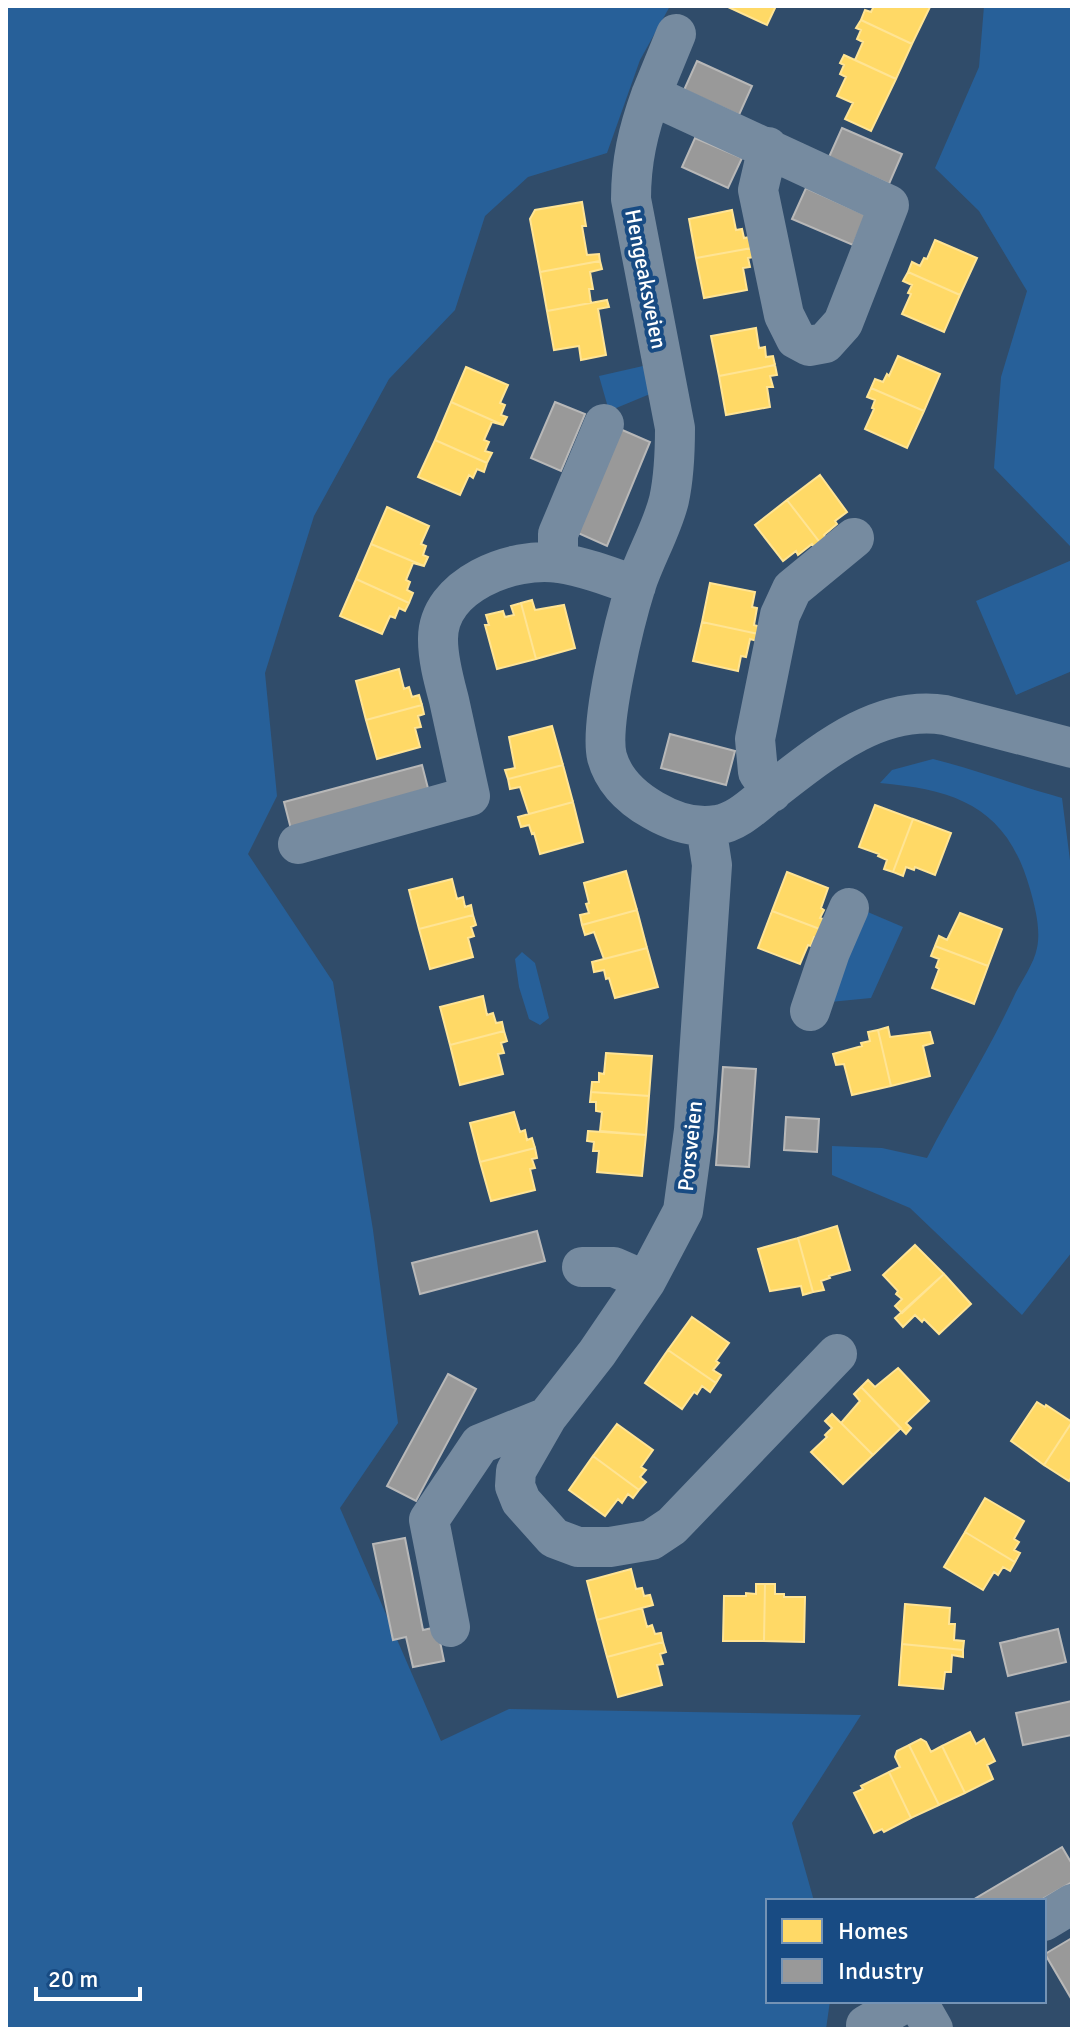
<svg xmlns="http://www.w3.org/2000/svg" width="1078" height="2035" font-family="Signika,sans-serif">
  <style>
    .green { fill: #276099 }
    .homes { fill: #ffd966; stroke: #ffe494; stroke-width: 2 }
    .industry { fill: #999; stroke: #b8b8b8; stroke-width: 2 }
    .lines { fill: none; stroke-linecap: round; stroke-linejoin: round }
    .minor { stroke: #768ba0; stroke-width: 40 }
    .labels { text-anchor: middle; dominant-baseline: central; stroke-width: 8; stroke-linejoin: round; paint-order: stroke }
    .street-label { font-size: 22px; fill: #fff; stroke: #184b83 }
  </style>
  <rect width="100%" height="100%" fill="#304c6a"/>
  <path class="green" d="M6 6H670L640 60 607 153 528 177 485 216 455 310 389 379 314 516 265 673 277 796 248 854 333 982 373 1230 398 1423 340 1508 441 1741 509 1709 861 1715 792 1823 814 1901H768V2001H830L826 2029H6Z
    M984 6H1072V545L1070 546 994 468 1001 377 1027 291 979 211 935 168 979 67Z
    M643 366 650 394 609 411 599 376Z
    M1072 560V671L1016 695 976 601Z
    M933 759C977 770 1018 786 1062 798L1072 876V1252L1022 1315 910 1208 832 1175V1146L882 1148 927 1158C956 1102 990 1049 1016 992 1023 979 1034 963 1037 948 1041 929 1035 907 1030 889 1007 807 957 790 880 783L892 770Z
    M863 910 903 927 871 998 830 1002Z
    M522 952 535 963 549 1018 540 1025 529 1019 519 987 515 959Z"/>
  <path class="homes" d="M726 6H776L767 25Z
    M874 6H928L930 7 912 44 861 20 865 10 871 12Z
    M861 20 912 44 896 79 855 60 863 42 857 39 861 30 856 28Z
    M844 55 896 79 871 131 845 119 853 103 837 96 846 77 840 74 844 65 840 63Z
    M582 202 586 226H582L587 255 599 254 600 261 540 272 530 219 535 210Z
    M732 210 736 230 742 229 744 238 750 237 752 248 696 258 689 219Z
    M935 240 977 258 960 295 908 272 912 262 920 266 924 258 927 259Z
    M752 248 754 257 748 258 750 267 743 268 747 290 704 298 696 258Z
    M600 261 602 269 590 272 593 289H589L591 303 547 311 540 272Z
    M908 272 960 295 944 332 902 314 911 294 908 293 912 285 903 281Z
    M607 300 609 307 598 309 606 355 581 360 579 346 554 350 547 311Z
    M756 328 759 348 765 347 766 357 773 356 775 365 719 376 711 336Z
    M898 356 940 374 924 411 871 388 875 379 883 382 887 374 889 376Z
    M775 365 777 375 770 376 773 387H767L770 407 726 415 719 376Z
    M466 367 508 385 500 403 505 405 501 415 507 417 503 425 451 402Z
    M871 388 924 411 907 448 865 429 874 409 872 408 875 400 867 397Z
    M451 402 503 425 492 422 484 440 489 442 485 451 492 453 487 463 435 440Z
    M435 440 487 463 484 472 477 469 473 478 469 475 460 495 418 477Z
    M820 475 847 512 835 521 837 524 824 535 831 544 825 549 787 500Z
    M787 500 825 549 819 554 812 544 798 555 796 551 783 561 755 525Z
    M387 507 429 526 421 544 426 546 423 555 428 557 424 566 371 544Z
    M371 544 424 566 413 563 406 580 410 582 407 590 413 593 409 603 356 579Z
    M356 579 409 603 405 611 399 608 395 618 390 616 382 634 340 616Z
    M710 583 755 592 752 607 757 608 754 625 764 628 763 635 702 622Z
    M532 600 535 610 564 605 575 648 536 659 521 603Z
    M521 603 536 659 497 669 485 625H489L486 615 503 611 505 617 514 615 511 606Z
    M702 622 763 635 761 642 750 639 746 657 741 656 738 671 693 661Z
    M399 669 404 689 409 687 412 697 419 695 422 705 366 720 356 681Z
    M422 705 424 714 418 716 421 727 415 728 420 747 377 759 366 720Z
    M552 726 563 765 508 779 505 770 515 768 509 737Z
    M563 765 573 802 529 814 520 787 510 789 508 779Z
    M573 802 583 842 540 854 534 833 532 834 529 825 521 827 518 817Z
    M875 805 913 819 893 872 884 869 887 860 878 856 879 854 859 847Z
    M913 819 951 833 935 875 915 867 914 870 906 867 903 876 893 872Z
    M626 871 637 910 582 925 580 915 589 913 586 904 589 903 584 883Z
    M787 872 828 888 821 908 824 910 820 918 829 921 825 931 772 911Z
    M452 879 457 899 463 897 465 907 471 905 473 915 419 929 409 890Z
    M637 910 647 948 604 959 594 932 585 935 582 925Z
    M772 911 825 931 822 940 814 937 811 946 808 945 800 964 758 948Z
    M960 913 1002 929 988 966 935 946 939 936 947 940Z
    M473 915 476 925 471 927 474 936 468 938 473 957 430 969 419 929Z
    M935 946 988 966 974 1004 932 988 939 969 936 967 939 959 931 956Z
    M647 948 658 987 615 998 609 978 606 979 604 970 594 972 592 962Z
    M483 996 487 1015 493 1013 496 1023 502 1022 504 1031 450 1045 440 1007Z
    M888 1027 890 1037 930 1032 933 1043 923 1046 930 1076 891 1086 878 1030Z
    M878 1030 891 1086 852 1095 844 1064 836 1065 833 1054 862 1046 861 1043 870 1041 868 1032Z
    M504 1031 507 1041 501 1043 504 1053 498 1054 503 1074 460 1085 450 1045Z
    M606 1053 652 1056 649 1096 591 1092 592 1082H599V1073L604 1074Z
    M591 1092 649 1096 646 1135 600 1131 602 1112 596 1111V1102H590Z
    M514 1112 520 1132 525 1130 527 1140 532 1138 535 1148 480 1162 470 1123Z
    M588 1131 646 1135 642 1176 597 1172 599 1151H593L594 1142 587 1141Z
    M535 1148 537 1158 532 1159 535 1168 530 1169 535 1190 491 1201 480 1162Z
    M837 1226 850 1270 829 1276 830 1278 821 1281 824 1290 813 1292 798 1238Z
    M798 1238 813 1292 803 1295 801 1286 770 1291 758 1249Z
    M915 1245 944 1274 902 1313 895 1306 902 1299 896 1294 898 1291 883 1275Z
    M944 1274 971 1304 939 1334 924 1319 922 1322 915 1315 903 1327 895 1318Z
    M692 1317 729 1343 716 1361 719 1363 713 1370 721 1375 716 1383 668 1350Z
    M668 1350 716 1383 710 1392 702 1386 697 1394 694 1392 682 1409 645 1383Z
    M898 1368 929 1401 906 1423 911 1428 906 1434 861 1387 868 1380 875 1387Z
    M861 1387 901 1428 873 1455 841 1423 860 1401 854 1394Z
    M1037 1402 1045 1407 1046 1405 1072 1422 1044 1465 1011 1441Z
    M832 1414 873 1455 843 1484 811 1452 827 1437 825 1435 832 1428 825 1421Z
    M1072 1422V1476L1069 1481 1044 1465Z
    M617 1424 653 1450 641 1467 646 1470 640 1477 646 1482 639 1490 593 1456Z
    M593 1456 639 1490 633 1498 628 1494 622 1503 618 1499 605 1516 569 1490Z
    M985 1498 1024 1521 1014 1539 1019 1542 1014 1550 1020 1553 1015 1562 965 1532Z
    M965 1532 1015 1562 1010 1571 1003 1567 998 1575 994 1572 983 1590 944 1567Z
    M631 1569 636 1589 642 1588 644 1596 650 1595 653 1605 597 1620 587 1581Z
    M756 1584H765L764 1641H723L724 1596H746V1593L756 1594Z
    M765 1584H775V1594H784V1597H805L804 1642 764 1641Z
    M905 1604 950 1608 949 1624H955L954 1640 964 1641 963 1650 902 1644Z
    M642 1608 647 1627 652 1625 655 1634 661 1633 663 1642 607 1657 597 1620Z
    M663 1642 666 1652 660 1654 663 1664 657 1665 662 1685 618 1697 607 1657Z
    M902 1644 963 1650V1657L952 1655 951 1672H945L943 1689 899 1685Z
    M970 1732 976 1744 984 1739 995 1761 987 1765 993 1779 965 1793 942 1746Z
    M921 1739 926 1742 931 1752 942 1746 965 1793 939 1805 909 1745Z
    M909 1745 939 1805 911 1818 889 1772 900 1767 895 1757 897 1751Z
    M889 1772 911 1818 884 1832 882 1829 874 1833 854 1793 863 1789 861 1786Z"/>
  <path class="industry" d="M697 61 752 86 739 115 684 90Z
    M842 128 902 154 889 184 829 157Z
    M695 138 742 158 728 188 682 167Z
    M806 188 866 215 853 245 792 219Z
    M555 402 585 414 561 471 531 458Z
    M620 429 650 442 607 546 578 533Z
    M670 734 735 751 726 785 661 768Z
    M422 765 430 796 292 833 284 802Z
    M723 1067 756 1069 749 1167 716 1165Z
    M786 1117 819 1119 817 1152 784 1150Z
    M537 1231 545 1261 420 1294 412 1263Z
    M448 1374 476 1389 416 1501 387 1486Z
    M405 1538 423 1630 437 1627 444 1661 413 1667 406 1637 393 1640 373 1544Z
    M1058 1629 1066 1662 1008 1676 1000 1643Z
    M1072 1701V1735L1023 1745 1016 1713Z
    M1062 1847 1072 1864V1882L1039 1901H971Z
    M1072 1938V2000L1045 1954Z"/>
  <g class="lines">
    <path class="minor" d="M651 95 676 34
      M768 147 758 190 784 315 796 339 809 346 825 343 843 323 889 205 651 95C638 131 631 161 631 199L675 428C675 452 674 477 669 500 662 529 645 557 636 585 625 620 599 724 607 757 614 782 632 798 653 810 672 821 695 829 717 825 737 822 753 806 768 794 819 755 877 704 945 715L1072 748
      M558 563V534L604 424
      M772 792 758 772 755 739 780 615 792 589 854 538
      M706 826 712 865 694 1130 683 1211 646 1281 597 1353 547 1417 516 1471 515 1486 521 1501 554 1538 578 1547H610L651 1540 672 1526 837 1354
      M298 844 470 796C463 764 456 732 449 700 444 681 438 660 438 640 437 585 513 556 559 563 585 567 611 577 636 586
      M810 1011 830 952 849 908
      M582 1267H614L646 1281
      M450 1627 429 1520 480 1444 547 1417
      M1044 1921 1072 1904
      M917 2001 933 2029
      M866 2025 908 2001"/>
  </g>
  <g class="labels">
    <g class="street-label">
      <text transform="translate(646 279) rotate(79)">Hengeaksveien</text>
      <text transform="translate(690 1146) rotate(-84)">Porsveien</text>
    </g>
  </g>
  <rect width="1078" height="2035" fill="none" stroke="#ffffff" stroke-width="16"/>
  <rect x="766" y="1899" width="280" height="104" fill="#184b83" stroke="#7493b5" stroke-width="2"/>
  <rect x="782" y="1919" width="40" height="24" fill="#ffd966" stroke="#7493b5" stroke-width="2"/>
  <text x="838" y="1939" font-size="24" fill="#ffffff">Homes</text>
  <rect x="782" y="1959" width="40" height="24" fill="#999999" stroke="#7493b5" stroke-width="2"/>
  <text x="838" y="1979" font-size="24" fill="#ffffff">Industry</text>
  <path d="M36 1987v12h104v-12" fill="none" stroke="#ffffff" stroke-width="4"/>
  <text x="48" y="1987" font-size="24" fill="#ffffff" stroke="#184b83" stroke-width="6" paint-order="stroke">20 m</text>
</svg>
